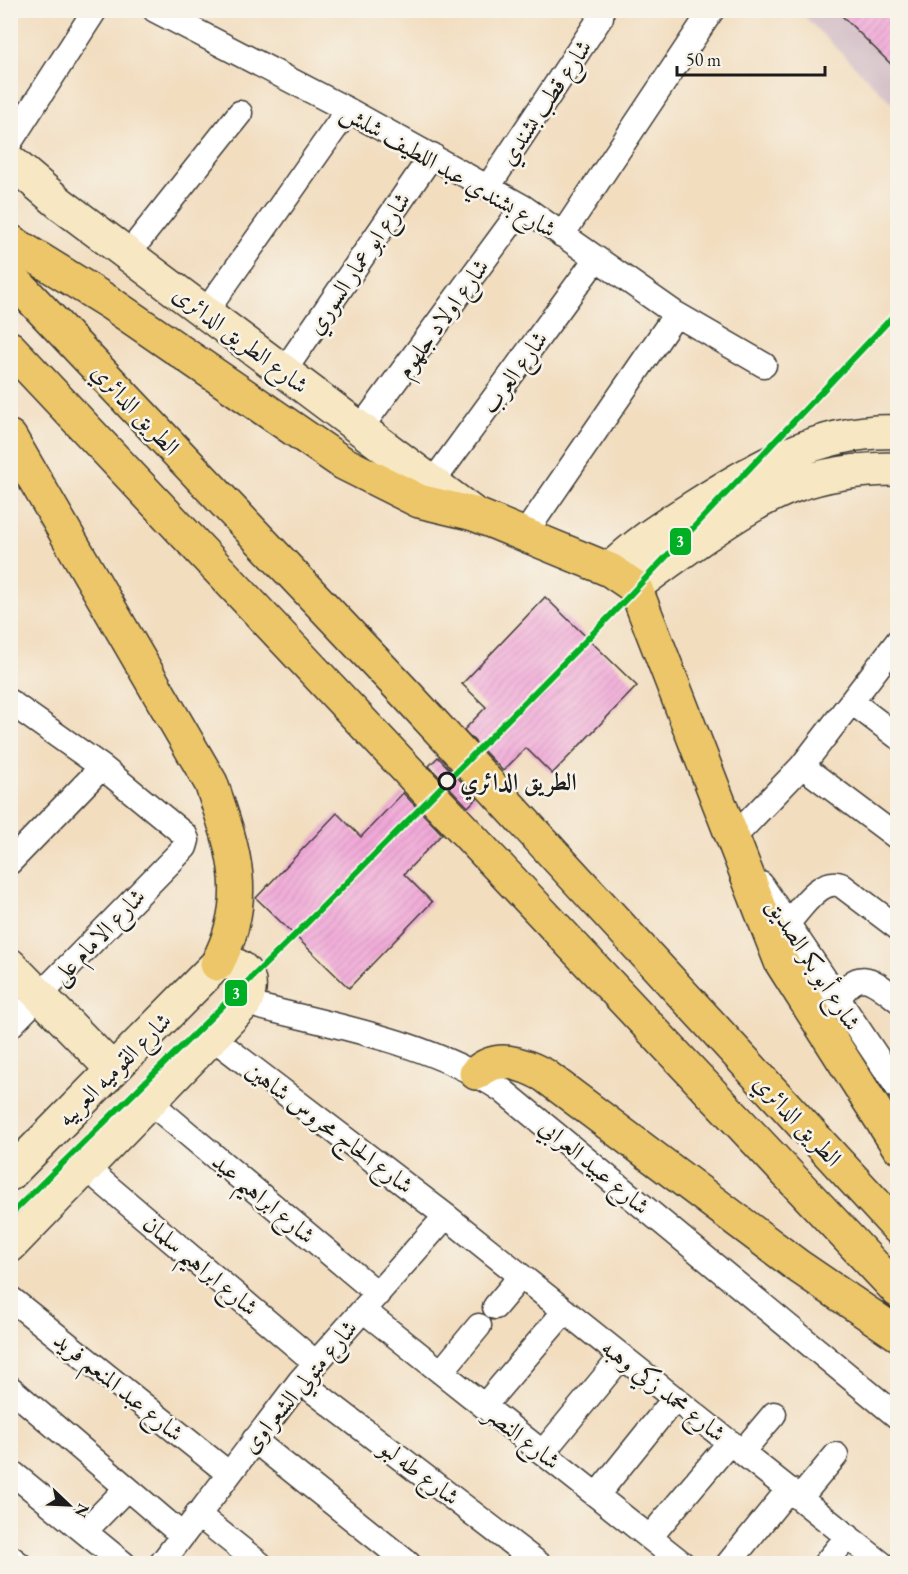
<svg xmlns="http://www.w3.org/2000/svg" width="908" height="1574" font-family="'EB Garamond',Amiri,serif">
  <style>
    .industrial { fill: #d2bdc6 }
    .building { fill: url(#building-hatch) }
    .lines { fill: none; stroke-linecap: round; stroke-linejoin: round }
    .street-casing { stroke: #3c3934; stroke-width: 27 }
    .secondary-casing { stroke: #3c3934; stroke-width: 36 }
    .highway-casing { stroke: #3c3934; stroke-width: 36 }
    .street { stroke: #fff; stroke-width: 24 }
    .secondary { stroke: #f7e8c3; stroke-width: 33 }
    .highway { stroke: #ecc669; stroke-width: 33 }
    .metro-1-casing { stroke: #f7f3e8; stroke-width: 10 }
    .metro-1 { stroke: #00af23; stroke-width: 6 }
    .stop-dot { fill: #f7f3e8; stroke: #1c1c1c; stroke-width: 3 }
    .labels { text-anchor: middle; dominant-baseline: central; stroke-width: 5; stroke-linejoin: round; paint-order: stroke }
    .street-label { font-size: 24px; fill: #1c1c1c; stroke: #f7f3e8 }
    .stop-label { font-size: 24px; font-weight: bold; fill: #1c1c1c; stroke: #f7f3e8; text-anchor: start }
    .line-badge { stroke: #f7f3e8; stroke-width: 2 }
    .badge-label { font-size: 16px; text-anchor: middle; font-weight: bold; fill: #fff }
  </style>
  <defs>
    <pattern id="building-hatch" width="6" height="6" patternUnits="userSpaceOnUse" patternTransform="scale(1.5)"><rect width="6" height="6" fill="#f1a9d8"/><path d="M-1 1l2-2M0 6l6-6M5 7l2-2" fill="none" stroke="#ce91b9"/></pattern>
  </defs>
  <rect width="100%" height="100%" fill="#f7f3e8"/>
  <filter id="ink" filterUnits="userSpaceOnUse"><feTurbulence type="fractalNoise" baseFrequency=".0167" numOctaves="2"/><feDisplacementMap in="SourceGraphic" scale="12" xChannelSelector="R" yChannelSelector="G"/><feConvolveMatrix kernelMatrix="1 2 1 2 8 2 1 2 1" color-interpolation-filters="sRGB"/></filter>
  <filter id="wash" filterUnits="userSpaceOnUse"><feTurbulence type="fractalNoise" baseFrequency=".008" numOctaves="4" result="noise"/><feDisplacementMap in="SourceGraphic" scale="24" xChannelSelector="R" yChannelSelector="G"/><feGaussianBlur stdDeviation="1.35" result="paint"/><feColorMatrix in="noise" values="0 0 0 0 0 0 0 0 0 0 0 0 0 0 0 0 0 1.4 0 .05"/><feComposite in="paint" operator="in"/></filter>
  <g filter="url(#wash)">
    <rect width="100%" height="100%" fill="#f2ddbf"/>
    <path class="industrial" d="M799 11H897V108Z"/>
    <g id="blocks">
      <path class="building" d="M836 10H897V70Z
        M545 597 637 686 552 774 526 748 503 771 464 730 486 707 462 684Z
        M438 757 477 798 468 807 429 766Z
        M403 793 442 834 404 874 432 902 349 988 256 898 337 813 361 837Z"/>
    </g>
  </g>
  <g filter="url(#ink)">
    <use href="#blocks" fill-opacity="0" stroke="#3c3934" stroke-width="1.5"/>
    <g class="lines">
      <g class="street-casing">
        <path id="street" d="M155 10 348 110 523 207 676 314 764 365
          M10 142 95 10
          M488 187 601 17
          M562 235 712 10
          M128 254 240 113
          M205 313 348 110
          M284 371 432 155
          M360 429 523 207
          M424 494 596 259
          M524 535 676 314
          M10 702 102 767 185 835 187 840 185 847 10 1026
          M852 702 898 737
          M802 766 898 838
          M739 850 732 839 802 766 898 641
          M10 862 102 767
          M761 884 898 1088
          M787 924C800 910 820 877 841 885L898 928
          M837 1001C859 966 871 979 898 1000
          M245 1003C332 1026 426 1040 502 1090L898 1417
          M213 1038 446 1216 882 1564
          M150 1102 378 1294
          M86 1168 316 1363
          M10 1298 228 1473
          M495 1307 521 1276
          M363 1310 683 1564
          M441 1372 479 1326
          M300 1381 539 1564
          M10 1388 182 1535
          M484 1406 565 1311
          M254 1440 409 1564
          M543 1452 622 1356
          M742 1452 774 1414
          M10 1471 124 1564
          M597 1495 675 1398
          M800 1498 836 1455
          M197 1514 260 1564
          M85 1531 127 1488
          M650 1537 730 1442
          M10 1557 19 1564
          M161 1564 300 1381 446 1216
          M728 1564 789 1489
          M825 1564 848 1536"/>
      </g>
      <g class="secondary-casing">
        <path id="secondary" d="M10 161 62 205 474 514
          M610 570C635 544 664 526 694 507 755 468 822 428 898 432
          M635 587C656 570 679 554 702 538 770 491 812 469 898 469
          M10 965 113 1070
          M10 1174 217 964C243 959 257 979 245 1003L10 1246"/>
      </g>
      <g class="highway-casing">
        <path id="highway" d="M10 241 110 303 343 463 419 501 474 514 610 570 635 587 781 962 898 1146
          M10 276 407 695 898 1228
          M10 348C307 662 601 978 898 1291
          M10 437 211 783C234 850 252 898 217 964
          M476 1073C497 1054 521 1063 544 1075L798 1266 898 1334"/>
      </g>
      <use href="#street" class="street"/>
      <use href="#secondary" class="secondary"/>
      <use href="#highway" class="highway"/>
      <g class="metro-1-casing">
        <path id="metro-1" d="M10 1215 298 932 611 615 898 311"/>
      </g>
      <use href="#metro-1" class="metro-1"/>
    </g>
  </g>
  <circle class="stop-dot" cx="447" cy="781" r="8"/>
  <g class="labels">
    <g class="street-label">
      <text transform="translate(545 102) rotate(-56)">شارع قطب بشندي</text>
      <text transform="translate(449 170) rotate(30)">شارع بشندي عبد اللطيف شلش</text>
      <text transform="translate(358 263) rotate(-56)">شارع ابو عمار السوري</text>
      <text transform="translate(442 318) rotate(-54)">شارع اولاد جلهوم</text>
      <text transform="translate(241 339) rotate(37)">شارع الطريق الدائرى</text>
      <text transform="translate(514 372) rotate(-54)">شارع العرب</text>
      <text transform="translate(136 409) rotate(47)">الطريق الدائري</text>
      <text transform="translate(98 936) rotate(-46)">شارع الامام على</text>
      <text transform="translate(814 964) rotate(57)">شارع أبو بكر الصديق</text>
      <text transform="translate(114 1069) rotate(-45)">شارع القوميه العربيه</text>
      <text transform="translate(798 1120) rotate(47)">الطريق الدائري</text>
      <text transform="translate(330 1127) rotate(37)">شارع الحاج محروس شاهين</text>
      <text transform="translate(595 1166) rotate(40)">شارع عبيد العرابي</text>
      <text transform="translate(264 1198) rotate(40)">شارع ابراهيم عيد</text>
      <text transform="translate(201 1265) rotate(40)">شارع ابراهيم سلمان</text>
      <text transform="translate(119 1386) rotate(39)">شارع عبد المنعم فريد</text>
      <text transform="translate(299 1386) rotate(-50)">شارع متولي الشعراوى</text>
      <text transform="translate(664 1390) rotate(38)">شارع محمد زكي وهبه</text>
      <text transform="translate(523 1437) rotate(38)">شارع النصر</text>
      <text transform="translate(420 1472) rotate(37)">شارع طه لبو</text>
    </g>
    <g class="stop-label">
      <text x="460" y="781">الطريق الدائري</text>
    </g>
  </g>
  <g class="line-badge">
    <rect x="669" y="527" width="23" height="29" rx="6" fill="#00af23"/>
    <rect x="224" y="979" width="24" height="28" rx="6" fill="#00af23"/>
  </g>
  <g class="badge-label">
    <text x="680" y="547">3</text>
    <text x="236" y="999">3</text>
  </g>
  <rect width="908" height="1574" fill="none" stroke="#f7f3e8" stroke-width="36"/>
  <g transform="translate(69 1505) rotate(113)" stroke="#f7f3e8" stroke-width="4.5" paint-order="stroke">
  <path d="M0-4.5L10 22L0 15L-10 22Z" fill="#1c1c1c"/>
  <text y="-9" font-size="16" font-weight="bold" text-anchor="middle" fill="#1c1c1c">N</text>
  </g>
  <path d="M677 66v9h148v-9" fill="none" stroke="#1c1c1c" stroke-width="3"/>
  <text x="686" y="66" font-size="18" fill="#1c1c1c" stroke="#f7f3e8" stroke-width="4.5" paint-order="stroke">50 m</text>
</svg>
